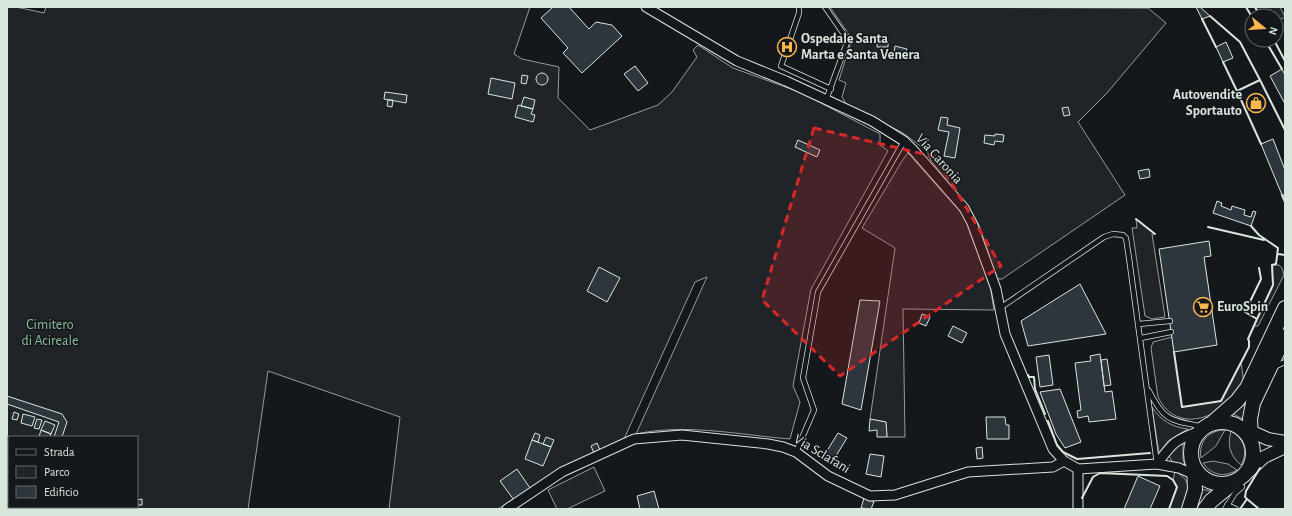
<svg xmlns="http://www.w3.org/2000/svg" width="1292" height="516" font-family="'Alegreya Sans',sans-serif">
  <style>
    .green { fill: #202428; stroke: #939e99; fill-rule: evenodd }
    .building { fill: #2c363c; stroke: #d8e6dc }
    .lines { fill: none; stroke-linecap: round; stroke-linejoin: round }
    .lane-casing { stroke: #d8e6dc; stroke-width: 6 }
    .street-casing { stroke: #d8e6dc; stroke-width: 11 }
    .secondary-casing { stroke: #d8e6dc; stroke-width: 14 }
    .primary-casing { stroke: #d8e6dc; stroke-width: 16 }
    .lane { stroke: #14181c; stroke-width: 4.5 }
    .street { stroke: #14181c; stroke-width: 9 }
    .secondary { stroke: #14181c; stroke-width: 12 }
    .primary { stroke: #14181c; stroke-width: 14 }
    .wall { stroke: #d8e6dc; stroke-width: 2 }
    .marked { fill: #d62828; fill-opacity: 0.2; stroke: #d62828; stroke-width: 3; stroke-dasharray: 8 5; stroke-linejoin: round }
    .labels { text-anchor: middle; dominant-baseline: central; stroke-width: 3; stroke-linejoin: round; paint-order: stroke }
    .poi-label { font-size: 14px; font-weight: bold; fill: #d8e6dc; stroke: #14181c; text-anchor: start }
    .street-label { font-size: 14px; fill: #d8e6dc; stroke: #14181c }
    .park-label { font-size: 14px; fill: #8ac095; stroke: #14181c }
  </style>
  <rect width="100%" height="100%" fill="#14181c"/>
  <path class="green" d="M7 7H16L44 13 46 7H530L514 54 522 59 559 67 558 98 590 130 658 105 672 92 697 57 693 50 698 45 733 68 802 93 880 134V145L888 151 811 289 793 386 800 402 790 439C740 435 686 423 636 434L707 277 695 282 624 439 561 468 498 509H389L400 417 268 371 248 509H7ZM9 437H137V507H9Z
    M830 7 1148 8 1166 23 1107 93 1078 122 1125 195 1002 279H997L979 225 966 204 931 161 927 151 903 133 846 104 842 97 846 83 839 80 852 39Z
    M1255 7H1280L1285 17 1276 22V16H1260Z
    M908 153 964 216 990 286 994 310 903 309 905 437H887L886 422 870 419 895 248 862 228 902 161Z
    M1136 219 1155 234H1152L1165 317 1152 319 1145 316 1132 228H1137Z
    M1272 265H1279L1282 268 1284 275 1258 326H1254L1273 285Z
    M1172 337 1182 407 1221 401 1241 363 1244 383C1236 392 1228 403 1218 411 1215 414 1209 415 1204 417 1184 423 1167 416 1158 397L1151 348 1153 342Z
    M1247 398 1249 399 1243 419 1233 414Z
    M1152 407C1161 421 1172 427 1188 429L1168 441 1159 453Z
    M1225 430 1216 446 1201 458C1198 442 1209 430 1225 430Z
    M1231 431C1245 439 1248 452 1241 465 1230 456 1227 445 1231 431Z
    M1183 442V459L1185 466 1173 463 1169 456 1171 451Z
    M1213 461 1228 464 1237 470C1224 478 1211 475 1203 463Z
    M594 467 605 491 567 509H557L548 490Z
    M1175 471C1193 482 1190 492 1183 509H1169L1177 488 1173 480Z
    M1201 489 1214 492 1199 509H1195Z"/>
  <path class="building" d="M553 7H569L589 29 596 22 612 25 622 36 582 73 563 53 568 48 541 18Z
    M1196 7H1200L1210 16 1202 19Z
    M877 40H888V47H877Z
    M1226 42 1233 58 1223 62 1216 47Z
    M895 46 907 49 905 55 894 52Z
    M635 66 648 83 638 91 624 74Z
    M1282 69 1285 75V104L1270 76Z
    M536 79a6 6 0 1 1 12 0a6 6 0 1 1-12 0Z
    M522 75 528 76 526 84 521 83Z
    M491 78 515 83 512 99 488 94Z
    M385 92 407 95 406 103 384 99Z
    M524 97 535 100 533 109 521 106Z
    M388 100H393L392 107 387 106Z
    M518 105 533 109 531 114 535 115 533 122 515 117Z
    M1068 107 1070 115 1064 116 1062 108Z
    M941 117 948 118 947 125 960 128 955 158 944 156 949 132 938 130Z
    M995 134 1004 135 1003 142 995 141 994 145 984 143 985 135 995 136Z
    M1273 139 1285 170V195H1282L1261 144Z
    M798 140 820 150 817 157 795 147Z
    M1149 169 1150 177 1140 179 1138 171Z
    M1217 201 1222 203 1221 206 1231 210 1232 206 1245 210 1244 215 1251 217 1253 211 1256 212 1251 226 1213 213Z
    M1209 241 1211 256 1204 257 1217 345 1174 352 1159 249Z
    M599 267 620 278 607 302 587 291Z
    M1080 284 1106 334 1028 346 1021 321Z
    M860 300 880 301 861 410 842 404Z
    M922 314 930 317 926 326 919 323Z
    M953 326 967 333 962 343 948 336Z
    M1100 354 1105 392 1112 391 1116 419 1089 422 1088 416 1078 418 1077 411 1081 410 1075 363 1091 361 1090 356Z
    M1049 355 1053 385 1040 387 1036 357Z
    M1107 359 1111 385 1104 386 1101 360Z
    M1060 389 1081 442 1065 448 1056 434 1040 392Z
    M7 396 62 414 67 422 62 437H54L59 422 7 404Z
    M14 412 19 414 17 420 12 419Z
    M23 414 35 417 32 426 21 423Z
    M986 417H1005L1006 425H1009V439H987Z
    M37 419 42 420 39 429 34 428Z
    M870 419 886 422 887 437H877V430L869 431Z
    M45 421 55 425 51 434 41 430Z
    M41 430 51 434 50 437H39Z
    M535 433 540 435 538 442 532 440Z
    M838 433 847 438 834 459 825 454Z
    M546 437 554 440 551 447 543 444Z
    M532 440 551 447 543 466 525 459Z
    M597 443 600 450 594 453 591 446Z
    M982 447 983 458 977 459 976 448Z
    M870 454 884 456 881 477 866 474Z
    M517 469 530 488 514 500 500 481Z
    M1138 476 1160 486 1150 509H1124Z
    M654 491 659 509H640L637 496Z
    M864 498 874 502 871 509 861 508Z
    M142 499V505H137V500Z
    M128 507H137V509H128Z"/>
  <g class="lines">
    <g class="lane-casing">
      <path id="lane" d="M799 7V13L781 66 831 89
        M825 7 848 40 826 100
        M1000 308 1104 237 1113 234 1123 235 1126 238 1129 258 1157 464
        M1139 324 1170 321
        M1141 338 1171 332
        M1274 367 1285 362
        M1149 391C1165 423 1172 420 1204 427
        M796 452 814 410 803 378 818 292 904 141
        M1227 505 1236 509
        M1225 509 1235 493 1242 487"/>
    </g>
    <g class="street-casing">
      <path id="street" d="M646 7 737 61 786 81 872 121 904 141 915 152 964 208 972 223 996 289 1005 334 1053 449 1064 461 1078 469 1157 464 1179 468 1206 480
        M1157 464C1172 444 1174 440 1198 432
        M1078 469V509
        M507 509 562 472 634 439 682 435 768 444 783 447 796 452 828 476 870 496 895 495 968 472 1053 467 1064 461"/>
    </g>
    <g class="secondary-casing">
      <path id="secondary" d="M1241 427 1268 439 1285 442
        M1244 476 1264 457 1285 447"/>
    </g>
    <g class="primary-casing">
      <path id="primary" d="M1191 453a31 31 0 1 1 62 0a31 31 0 1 1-62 0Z
        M1212 423 1237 401 1247 388 1285 308
        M1251 440 1250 419 1253 403 1285 336
        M1189 509 1195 490 1194 467
        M1205 509 1211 501 1233 483"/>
    </g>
    <use href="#lane" class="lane"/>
    <use href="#street" class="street"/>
    <use href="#secondary" class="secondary"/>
    <use href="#primary" class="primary"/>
    <path class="wall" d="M1246 7 1252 17
      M1255 7 1260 16
      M1210 16 1240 42 1260 80
      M1202 19 1216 47
      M1265 40 1282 69
      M1274 40 1285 61
      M1223 62 1237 91
      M1261 144 1237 91 1260 80 1285 130
      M1282 195 1285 202
      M1136 219 1155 234
      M1251 226 1259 235 1278 248 1276 264 1272 265 1273 285 1257 319 1245 312 1261 279 1259 268
      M1208 227 1264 240
      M1285 241V243
      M1278 254 1285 255
      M1174 352 1182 407 1221 401 1249 347V341L1248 339 1257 319
      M1028 375 1029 377H1034L1035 389 1045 414
      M1048 421 1057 445 1063 452 1077 459 1150 453
      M1082 498 1093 477 1100 473 1167 476 1173 480 1177 487 1169 509
      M1247 499 1259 509
      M1240 509 1247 499 1245 497 1246 491 1260 468"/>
  </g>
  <path class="marked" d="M814 128 936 157 1001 266 840 376 762 300Z"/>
  <defs>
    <g id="hospital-ring" transform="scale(1)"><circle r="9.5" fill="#14181c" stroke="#ffb74d" stroke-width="1.5"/><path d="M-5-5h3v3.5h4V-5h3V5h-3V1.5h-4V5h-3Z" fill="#ffb74d"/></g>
    <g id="shop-ring" transform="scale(1)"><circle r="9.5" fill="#14181c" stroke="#ffb74d" stroke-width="1.5"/><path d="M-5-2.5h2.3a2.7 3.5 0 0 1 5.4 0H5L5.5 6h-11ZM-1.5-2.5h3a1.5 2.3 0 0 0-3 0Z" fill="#ffb74d"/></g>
    <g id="supermarket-ring" transform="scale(1)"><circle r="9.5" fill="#14181c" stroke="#ffb74d" stroke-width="1.5"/><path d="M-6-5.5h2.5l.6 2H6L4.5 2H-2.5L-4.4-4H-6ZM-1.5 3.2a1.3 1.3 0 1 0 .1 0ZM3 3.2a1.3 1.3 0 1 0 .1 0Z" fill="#ffb74d"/></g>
  </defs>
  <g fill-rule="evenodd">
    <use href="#hospital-ring" x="787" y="47"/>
    <use href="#shop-ring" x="1256" y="103"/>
    <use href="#supermarket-ring" x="1203" y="307"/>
  </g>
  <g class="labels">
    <g class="poi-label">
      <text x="801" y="39">Ospedale Santa<tspan x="801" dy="16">Marta e Santa Venera</tspan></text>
      <text x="1242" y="95" text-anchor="end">Autovendite<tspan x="1242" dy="16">Sportauto</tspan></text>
      <text x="1217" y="307">EuroSpin</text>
    </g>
    <g class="street-label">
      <text transform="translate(939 159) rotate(48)">Via Caronia</text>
      <text transform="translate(822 454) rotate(31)">Via Sclafani</text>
    </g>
    <g class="park-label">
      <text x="50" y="325">Cimitero<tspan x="50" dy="16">di Acireale</tspan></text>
    </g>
  </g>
  <rect width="1292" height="516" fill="none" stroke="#d8e6dc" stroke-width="16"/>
  <rect x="8" y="436" width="130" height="72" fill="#14181c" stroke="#626a69"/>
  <rect x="16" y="449" width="20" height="6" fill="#14181c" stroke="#626a69"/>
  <text x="44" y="456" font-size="12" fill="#d8e6dc">Strada</text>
  <rect x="16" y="466" width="20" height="12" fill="#202428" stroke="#626a69"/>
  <text x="44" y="476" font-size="12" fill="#d8e6dc">Parco</text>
  <rect x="16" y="486" width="20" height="12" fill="#2c363c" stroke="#626a69"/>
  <text x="44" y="496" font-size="12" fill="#d8e6dc">Edificio</text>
  <g transform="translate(1264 28) rotate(108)"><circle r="19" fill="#14181c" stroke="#626a69"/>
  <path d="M0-3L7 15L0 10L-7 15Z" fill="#ffb74d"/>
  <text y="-6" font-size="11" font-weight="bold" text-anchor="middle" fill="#d8e6dc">N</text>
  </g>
</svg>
